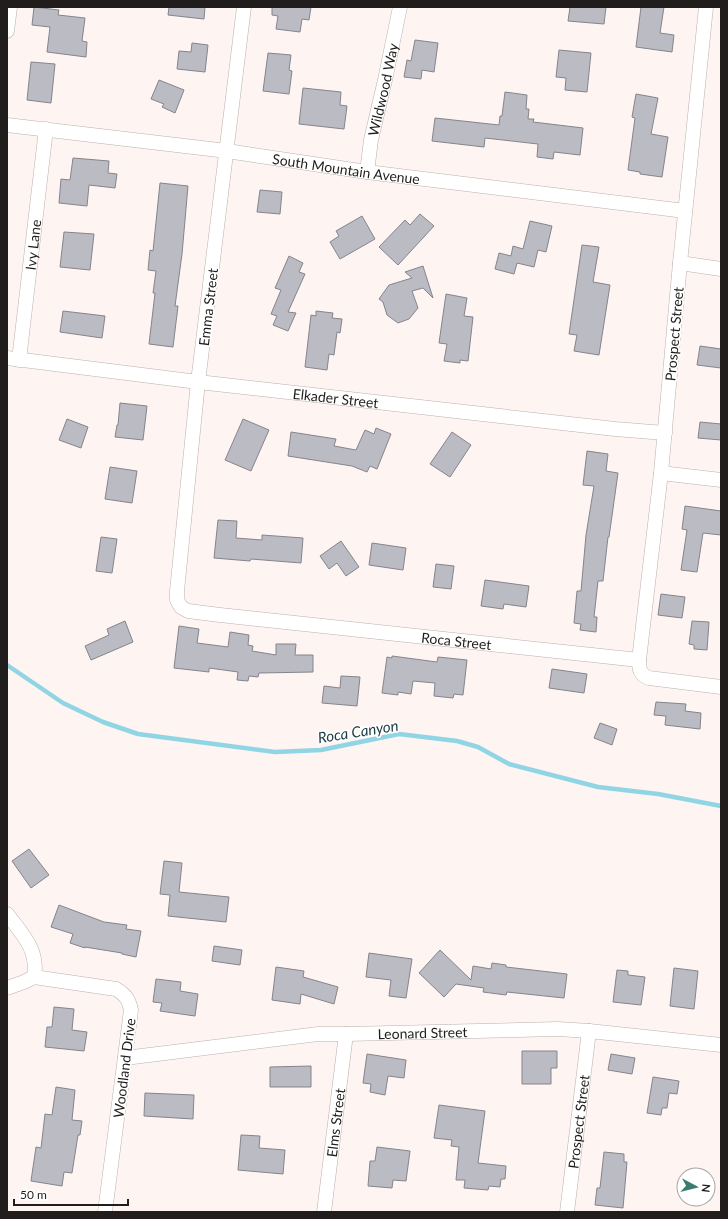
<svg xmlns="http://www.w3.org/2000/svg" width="728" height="1219" font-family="Lato,sans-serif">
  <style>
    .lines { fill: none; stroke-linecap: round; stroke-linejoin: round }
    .stream { stroke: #8fd5e4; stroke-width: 4.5 }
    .building { fill: #bbbbc3; stroke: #85848c }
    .minor-casing { stroke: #bab2ae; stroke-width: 15 }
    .minor { stroke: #fff; stroke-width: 14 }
    .labels { text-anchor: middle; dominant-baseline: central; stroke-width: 3.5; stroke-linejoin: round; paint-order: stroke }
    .street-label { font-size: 14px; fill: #201d1c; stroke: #fff }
    .water-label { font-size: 15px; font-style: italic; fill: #1a3c43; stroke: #fff }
  </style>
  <rect width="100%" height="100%" fill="#fef4f1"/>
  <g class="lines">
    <path class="stream" d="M7 665 63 703 103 722 138 734 275 752 321 750 399 734 457 741 478 747 509 764 598 787 658 794 721 806"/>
  </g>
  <path class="building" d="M34 7 59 10 58 15 85 18 82 41 87 42 86 57 47 52 50 27 32 25Z
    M169 7H205L204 19 168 15Z
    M272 7H311L309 20 302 19 300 32 276 29 278 16 272 15Z
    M570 7H606L604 24 568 21Z
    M641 7H664L660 33 674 35 672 52 636 47Z
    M415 40 438 43 434 72 422 70 421 79 404 77 407 60 411 61Z
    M192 43 208 45 205 72 177 69 179 51 191 52Z
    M559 50 591 53 587 92 565 90 566 78 556 77Z
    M268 53 291 55 289 70 292 71 289 94 263 91Z
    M31 62 55 64 51 103 27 100Z
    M159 80 184 90 175 113 162 107 164 104 151 99Z
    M303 88 341 92 340 105 347 106 344 129 299 124Z
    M505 92 527 95 526 109H529L528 119H534L533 122 583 128 580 155 554 152 553 159 537 157 538 144 485 138 484 147 432 141 435 118 499 125 500 116H502Z
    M636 94 658 98 651 134 668 137 662 177 640 174V172L628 170 635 118 632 117Z
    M73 158 109 161 108 173 117 174 115 188 89 185 87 206 59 203 61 179 70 180Z
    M160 183 188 186 182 254 175 306H178L173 347 149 344 155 293H153L156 271 148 270 150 250 153 251Z
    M260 190 282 192 280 214 257 212Z
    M420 214 434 226 398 265 379 247 405 220 410 225Z
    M362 216 375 239 340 259 330 242 339 236 336 231Z
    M530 221 552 226 546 252 538 250 534 267 517 263 514 274 495 269 499 253 511 256 513 246 523 249Z
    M64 232 94 234 90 270 60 267Z
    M582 245 599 247 593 282 610 285 599 355 574 351 577 335 569 334Z
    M289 256 303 263 299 272 305 274 288 312 296 313 288 331 273 325 277 316 271 314 281 290 275 288Z
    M423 266 433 298 423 288 412 291 418 308 409 319 398 323 387 315 383 302 379 299 389 285 412 278 405 272Z
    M446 294 467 298 464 316 473 317 468 361 460 360V363L444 361 447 344 439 343Z
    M63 311 105 316 102 338 60 332Z
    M316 311 333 313 332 318 342 319 340 333 337 332 334 355 329 354 327 370 305 367 311 315 316 316Z
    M700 346 721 349V368L697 365Z
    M120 403 147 406 143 440 115 437 117 425H118Z
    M67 419 88 427 81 448 59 440Z
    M243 419 269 430 251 471 225 460Z
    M700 422 721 424V440L698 438Z
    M376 428 391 434 377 469 370 466 367 472 352 466 288 456 291 432 336 439 334 446 356 450 365 430 374 434Z
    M452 432 471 445 450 477 430 464Z
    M587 451 608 454 606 471 618 473 609 537H608L603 581H598L594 617H597L596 632 580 630 581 624 574 623 577 591H581L586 535 594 486 583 485Z
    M110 467 137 471 132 503 105 499Z
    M685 506 721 511V535L703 533 697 572 681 570 687 530 682 529Z
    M218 520 237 521 236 538 262 540V535L303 538 301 563 251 559 250 561 214 558Z
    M101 537 117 539 112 573 96 571Z
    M341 541 359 567 346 576 337 563 329 569 320 556Z
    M372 543 406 548 403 570 369 565Z
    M436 564 454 566 451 589 433 587Z
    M485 580 529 586 526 607 504 604 503 609 481 606Z
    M661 594 685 597 682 618 658 615Z
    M125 621 133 642 91 660 85 646 109 635 107 629Z
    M692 621 709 622 707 650 694 649V645L689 644Z
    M179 626 199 629 197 643 228 647 230 632 249 635 248 645 253 646 252 651 276 655V644H296L295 655H313V672L259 673 258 677 249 676 248 681 237 680 238 672 209 668V672L174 668Z
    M392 656 437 662 438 657 467 660 463 695 454 694 453 698 434 696 435 683 413 681 411 694 398 692V695L382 693 387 657 392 658Z
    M552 669 587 674 584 693 549 688Z
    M341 676 360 677 357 706 322 703 324 686 340 688Z
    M656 702 686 704 685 711 701 713 700 729 665 725 666 716 654 715Z
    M600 723 617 729 612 745 594 738Z
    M29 849 49 875 31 888 12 861Z
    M164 861 182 863 179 892 229 897 226 922 168 916 170 895 160 894Z
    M59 905 104 922 127 925 126 929 141 931 136 957 122 954V953L85 947V948L70 943 73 934 51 927Z
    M214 946 242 950 240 965 212 961Z
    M440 950 471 980 473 966 491 969 492 963 506 965V967L567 974 564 998 507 992 506 995 483 992 484 988 456 984 444 997 419 973Z
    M369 953 412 959 406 998 389 996 391 980 366 977Z
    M276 967 304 971 303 977 338 987 334 1004 301 994 300 1004 272 1000Z
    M674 968 698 971 694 1009 670 1006Z
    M617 970 628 971V975L645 977 641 1005 613 1002Z
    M156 979 181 982 180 991 198 994 195 1016 160 1011 162 1003 153 1002Z
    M54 1007 74 1009 72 1030 87 1032 84 1051 45 1047 47 1027H52Z
    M522 1051H557V1068H551V1084H522Z
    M367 1054 406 1060 404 1078 388 1076 385 1095 370 1092 371 1084 363 1083Z
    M611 1054 635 1058 632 1074 608 1070Z
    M311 1066V1087H270V1067Z
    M653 1077 679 1081 677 1094 669 1093 667 1108H662L661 1115 647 1113Z
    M56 1087 75 1090 72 1120 82 1121 80 1135H78L72 1173 64 1172 62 1186 31 1181 36 1147 41 1148 45 1114 52 1115Z
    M145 1093 194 1095 193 1119 144 1116Z
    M439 1105 485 1111 478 1163 506 1166 505 1179H501L500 1187 489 1186 488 1190 464 1188 465 1180H456L459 1147 451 1146 452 1140 434 1138Z
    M241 1135 260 1136 259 1148 285 1150 283 1174 238 1170Z
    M377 1147 410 1151 406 1181 393 1180 392 1188 368 1186 370 1161H375Z
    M604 1152 624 1154V1162H627L623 1208 595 1205 597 1188H600Z"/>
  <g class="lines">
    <g class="minor-casing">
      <g id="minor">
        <path id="s1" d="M244 7 198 382 177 591V600L181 607 188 611 220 615 639 660"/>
        <path d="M706 7 680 263 661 473 639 660C639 669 640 675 649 678L721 687"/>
        <path d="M7 31 10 7"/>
        <path id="s2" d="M7 125 227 151 367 172 685 211"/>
        <path id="s3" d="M367 172 371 140 385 80 400 7"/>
        <path d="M680 263 721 269"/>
        <path id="s4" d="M7 358 198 382 615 429 665 433"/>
        <path id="s5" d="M19 360 46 129"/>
        <path d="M661 473 721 480"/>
        <path d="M7 914C22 934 39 950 34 977L24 982 7 988"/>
        <path d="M34 977 116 989C126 995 129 1000 131 1010L105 1212"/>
        <path id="s6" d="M125 1058 318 1034H346L558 1029 589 1031 721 1045"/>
        <path id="s7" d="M324 1212 346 1034"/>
        <path id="s8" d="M567 1212 589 1031"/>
      </g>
    </g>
    <use href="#minor" class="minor"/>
  </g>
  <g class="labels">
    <g class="street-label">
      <text stroke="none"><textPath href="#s3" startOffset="84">Wildwood Way</textPath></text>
      <text stroke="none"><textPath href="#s2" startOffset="342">South Mountain Avenue</textPath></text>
      <text stroke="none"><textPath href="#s5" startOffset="116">Ivy Lane</textPath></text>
      <text transform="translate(208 307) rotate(-83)">Emma Street</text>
      <text transform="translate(674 334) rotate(-85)">Prospect Street</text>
      <text stroke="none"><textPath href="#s4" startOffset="331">Elkader Street</textPath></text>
      <text stroke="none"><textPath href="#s1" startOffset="883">Roca Street</textPath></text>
      <text stroke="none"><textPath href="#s6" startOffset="299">Leonard Street</textPath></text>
      <text transform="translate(124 1068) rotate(-83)">Woodland Drive</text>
      <text stroke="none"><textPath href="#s8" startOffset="91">Prospect Street</textPath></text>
      <text stroke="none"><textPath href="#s7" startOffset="90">Elms Street</textPath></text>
    </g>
    <g class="water-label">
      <text transform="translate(358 731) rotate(-9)">Roca Canyon</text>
    </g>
  </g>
  <rect width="728" height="1219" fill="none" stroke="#201d1c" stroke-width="16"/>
  <g transform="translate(696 1187) rotate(97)"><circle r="19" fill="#ffffff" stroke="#a6a5a4"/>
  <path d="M0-3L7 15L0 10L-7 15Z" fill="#3a7d6e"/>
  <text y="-6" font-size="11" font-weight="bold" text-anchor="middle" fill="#201d1c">N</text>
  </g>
  <path d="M14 1199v6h114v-6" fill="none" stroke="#201d1c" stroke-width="2"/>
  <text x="20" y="1199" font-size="12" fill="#201d1c" stroke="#ffffff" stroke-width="3" paint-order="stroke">50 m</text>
</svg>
